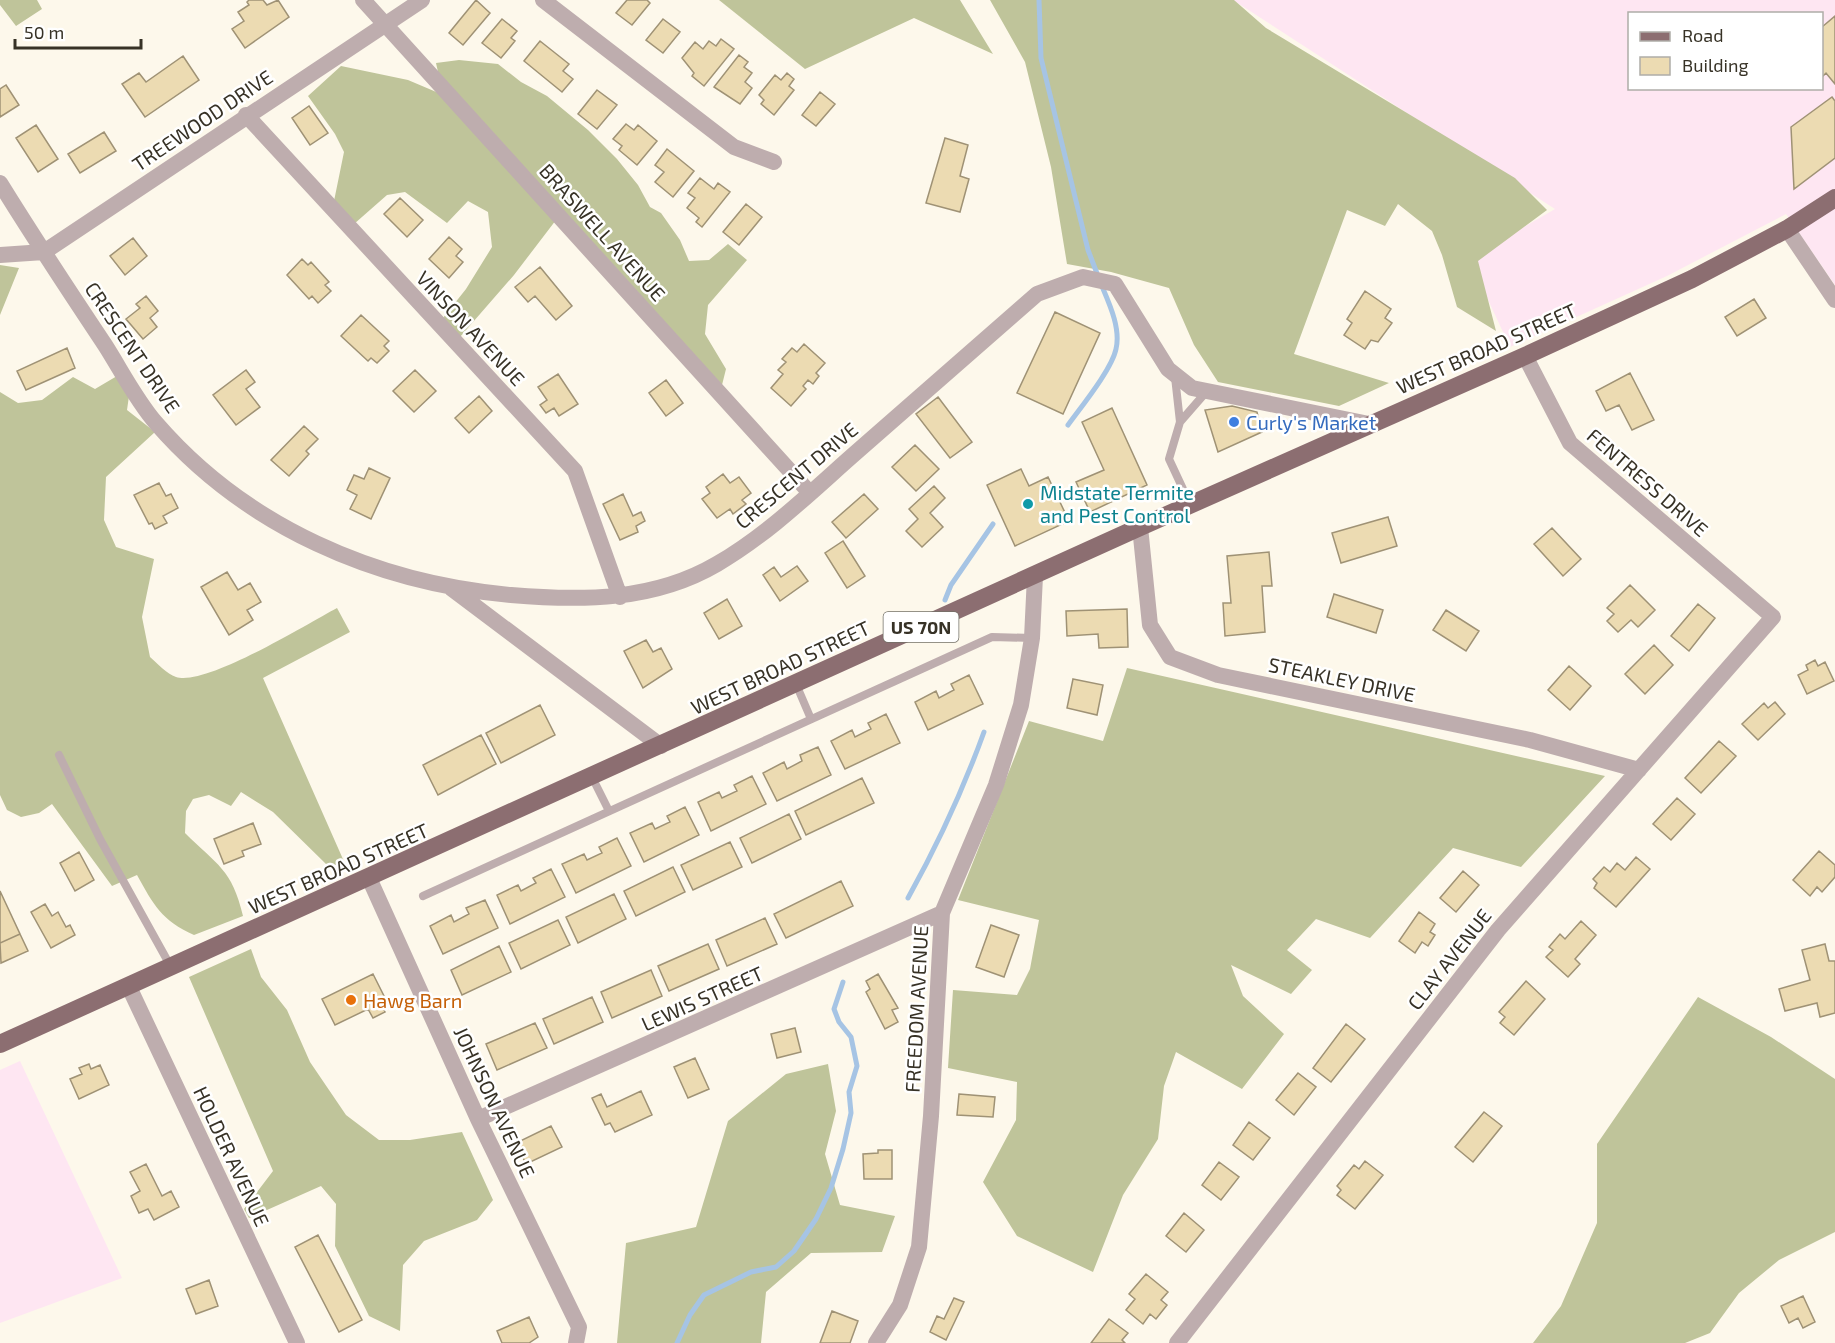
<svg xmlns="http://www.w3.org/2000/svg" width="1835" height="1343" font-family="'Exo 2',sans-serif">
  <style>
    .industrial { fill: #fee6f2; fill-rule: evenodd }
    .forest { fill: #bfc49a }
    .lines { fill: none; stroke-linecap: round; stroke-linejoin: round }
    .stream { stroke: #a6c4e4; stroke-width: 5 }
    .building { fill: #ecdbb2; stroke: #9f9275; stroke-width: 1.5 }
    .lane { stroke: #beadae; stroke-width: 8 }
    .street { stroke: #beadae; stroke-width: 16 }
    .primary { stroke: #8c6e71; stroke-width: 18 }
    .shop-dot { fill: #3f7fe0; stroke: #fff; stroke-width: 2 }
    .culture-dot { fill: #0f9aa8; stroke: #fff; stroke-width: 2 }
    .food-dot { fill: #e8710a; stroke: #fff; stroke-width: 2 }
    .labels { text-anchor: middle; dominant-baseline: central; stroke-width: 5; stroke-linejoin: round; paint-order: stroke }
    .shield { fill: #fff; stroke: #737067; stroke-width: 1.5 }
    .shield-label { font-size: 18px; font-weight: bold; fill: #373226 }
    .street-label { font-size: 20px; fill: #373226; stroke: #fff }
    .shop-label { font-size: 20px; fill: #366cbe; stroke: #fff; text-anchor: start }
    .culture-label { font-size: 20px; fill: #0d838f; stroke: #fff; text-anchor: start }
    .food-label { font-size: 20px; fill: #c56008; stroke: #fff; text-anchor: start }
  </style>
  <rect width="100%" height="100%" fill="#fdf8eb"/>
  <path class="industrial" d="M1233 0H1835V285L1786 214 1667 276 1510 347 1469 259 1555 209ZM1630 14H1822V88H1630Z
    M20 1061 122 1278 0 1323V1070Z"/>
  <path class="forest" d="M0 0H37L42 9 16 26 0 5Z
    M719 0H960L993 54 914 18 805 69Z
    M990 0H1234L1266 28 1515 178 1547 210 1478 261 1496 331 1457 307 1442 255 1432 231 1398 204 1385 226 1347 210 1294 354 1389 383 1339 406 1218 382 1194 345 1169 288 1111 272 1067 264 1051 167 1025 62Z
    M459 60 498 64 521 82 547 96 588 130 617 159 638 185 650 207 661 213 680 240 689 261 709 260 728 244 747 260 708 305 705 334 726 369 722 385 438 72 436 63Z
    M341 66 408 80 441 94 556 220 514 275 460 337 443 318 466 289 492 247 488 212 468 201 447 223 405 192 387 195 354 224 334 201 344 152 335 134 308 96Z
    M0 265 19 268 0 315Z
    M117 376 129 396 127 410 155 432 106 477 104 520 116 547 154 559 142 617 150 657C157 663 167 674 176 677 205 687 307 624 337 608L350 632 263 678 346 866 326 864 273 812 241 792 231 806 209 795 193 799 186 811 185 833C217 865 232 869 243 916L194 935C162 921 153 904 137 875L112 886 52 804 39 813 21 817 7 810 0 795V392L18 403 42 400 73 377 95 389Z
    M1127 668 1605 776 1521 867 1453 848 1370 938 1316 919 1287 950 1312 970 1291 994 1231 965 1243 996 1284 1034 1242 1089 1176 1052 1164 1086 1158 1139 1123 1195 1093 1272 1017 1236 983 1182 1016 1120 1017 1082 948 1068 953 990 1017 995 1030 969 1039 920 958 900 1029 721 1103 741Z
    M251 949 261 977 287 1010 310 1062 346 1115 379 1140H410L462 1132 493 1200 477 1220 424 1241 403 1265 400 1331 369 1316 335 1246 336 1204 321 1186 249 1218 244 1209 273 1171 189 977Z
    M1698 997 1771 1037 1835 1079V1232L1779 1260 1739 1293 1710 1333 1685 1343H1533L1561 1306 1597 1223V1144Z
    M828 1064 836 1111 825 1154 840 1205 895 1216 882 1252 811 1253 766 1292 761 1343H617L626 1243 696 1227 728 1121 786 1074Z"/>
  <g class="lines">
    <path class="stream" d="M1039 0 1041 58 1088 250 1098 276
      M1068 425C1081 407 1112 369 1116 349 1121 328 1109 303 1101 284
      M945 600 951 585 993 524
      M908 898C938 844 963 790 984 732
      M677 1343 690 1315 704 1295 751 1272 776 1267 794 1251 816 1219 831 1188 843 1149 851 1113 849 1092 857 1066 851 1037 839 1022 834 1009 843 982"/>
  </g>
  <path class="building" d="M249 0H263L267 5 278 0 289 17 245 48 232 29 244 21 238 12 249 5 247 2Z
    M476 0 490 13 463 45 449 33Z
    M627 0H647L650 3 632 25 616 13Z
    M1835 16V84L1826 73 1822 77V27Z
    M502 19 517 31 511 38 515 41 501 58 482 43Z
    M663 19 680 32 663 53 646 40Z
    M721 39 734 49 704 86 692 76 694 73 682 58 695 42 703 49 709 41 716 46Z
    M540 41 569 64 563 71 573 79 562 92 524 61Z
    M739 55 748 62 744 67 752 73 745 82 752 88 740 104 714 87Z
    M183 56 199 80 145 117 122 84 139 73 146 82Z
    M787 73 794 79 789 86 794 90 774 115 761 104 764 100 759 95 775 75 781 80Z
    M6 85 19 105 0 117V89Z
    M597 90 617 105 597 129 578 114Z
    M820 92 835 104 816 126 802 115Z
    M1832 97 1835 101V158L1794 189 1791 127Z
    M309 106 328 133 310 145 292 118Z
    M626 124 634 130 638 125 657 141 637 165 619 150 622 146 613 139Z
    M36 125 58 159 38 172 16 138Z
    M104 132 116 151 80 173 68 154Z
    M945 138 968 145 960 176 969 179 960 212 926 203Z
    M667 149 694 171 673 197 655 182 664 172 655 165Z
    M700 178 714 189 718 183 730 192 702 227 696 222 699 218 687 208 695 198 688 193Z
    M400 198 423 220 407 237 384 214Z
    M746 204 762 217 739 245 723 232Z
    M449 237 462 249 456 256 463 262 449 278 429 259Z
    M133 238 147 256 125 275 110 256Z
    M302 259 308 265 311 262 329 282 325 285 331 291 318 303 312 296 309 299 287 275Z
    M540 267 572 306 556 320 535 296 528 302 515 287Z
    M1365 291 1391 309 1385 318 1392 323 1378 342 1371 340 1365 349 1344 335 1352 323 1347 319Z
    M146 296 158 311 150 318 157 327 143 339 126 319 140 308 136 304Z
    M1754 299 1766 318 1737 336 1725 317Z
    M1055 312 1100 333 1063 414 1017 393Z
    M361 315 389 341 384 346 389 351 377 363 371 358 368 361 341 336Z
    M804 344 825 363 816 373 819 376 813 384 808 380 803 386 806 389 791 406 771 388 783 374 778 370 786 362 782 359 792 348 797 352Z
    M67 348 75 368 26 390 17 371Z
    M246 370 255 382 246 389 260 407 236 425 213 395Z
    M415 370 436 391 414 412 393 391Z
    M1630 373 1654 420 1632 430 1619 405 1606 411 1596 391Z
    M558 374 578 404 559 416 554 408 546 413 540 405 547 400 538 387Z
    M666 380 683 403 666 416 649 393Z
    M479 396 492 411 469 433 455 418Z
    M938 397 972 442 950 458 916 414Z
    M1232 406 1257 412 1262 432 1218 452 1205 410Z
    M1112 408 1147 485 1090 512 1076 482 1104 470 1082 422Z
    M304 426 318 439 306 451 309 454 289 476 271 460Z
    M915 445 939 469 916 491 892 467Z
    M369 468 390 478 371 519 350 509 357 495 347 490 354 475 364 479Z
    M1021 469 1029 486 1048 477 1069 521 1015 546 987 485Z
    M723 474 730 483 739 477 751 493 742 500 746 504 733 514 730 509 717 518 702 499 710 493 706 487Z
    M159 483 166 496 171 494 178 508 163 516 167 523 155 529 152 523 149 524 134 495Z
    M934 486 945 498 930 513 943 527 922 547 906 531 918 519 909 509Z
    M623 494 633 516 641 512 645 521 636 526 638 532 620 540 603 504Z
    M864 494 878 509 846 538 832 522Z
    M1388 517 1397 546 1341 563 1332 533Z
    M1552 528 1581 559 1563 576 1534 544Z
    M843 541 865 576 847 588 825 553Z
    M1269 552 1272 586H1262L1265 632 1225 636 1223 603H1231L1227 556Z
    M797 566 808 581 780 601 763 575 774 567 781 577Z
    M227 572 238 590 250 583 261 602 247 610 253 620 229 635 201 587Z
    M1630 585 1655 610 1638 627 1631 620 1618 632 1607 621 1614 614 1607 608Z
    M1334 594 1383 610 1376 633 1327 617Z
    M727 599 742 626 719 639 704 613Z
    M1698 604 1715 618 1689 651 1671 636Z
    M1127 609 1128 647 1099 648 1098 634 1067 636 1066 611Z
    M1446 610 1479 631 1466 651 1433 630Z
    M646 640 653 652 661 648 672 669 643 688 624 651Z
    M1654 645 1673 665 1645 694 1625 674Z
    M1815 660 1818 666 1825 662 1834 681 1807 694 1798 675 1808 670 1806 665Z
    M1569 666 1591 686 1570 710 1548 690Z
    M969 675 983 704 928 730 915 702 936 691 939 698 954 690 951 684Z
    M1073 679 1103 685 1097 715 1067 708Z
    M1775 702 1785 714 1758 740 1742 724 1764 703 1768 708Z
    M540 705 555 735 501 763 486 733Z
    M886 714 900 743 845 769 831 741 852 730 855 737 871 729 868 723Z
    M481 735 496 764 438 795 423 765Z
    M1719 741 1736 756 1701 793 1685 778Z
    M818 747 831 775 777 801 763 773 784 762 787 769 802 761 800 755Z
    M752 776 766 804 711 831 698 802 719 792 722 798 737 791 734 785Z
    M862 778 874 803 806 835 795 811Z
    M1677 798 1695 814 1671 840 1653 824Z
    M685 807 699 835 644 862 630 833 652 823 655 829 670 822 667 816Z
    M789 814 801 839 752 863 740 838Z
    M253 823 261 844 242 851 244 856 224 864 214 839Z
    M617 838 631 866 576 893 562 864 584 854 587 860 602 853 599 847Z
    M730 842 742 867 693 890 681 865Z
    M1819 851 1835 865V877L1822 892 1817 887 1810 896 1793 880Z
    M79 852 94 880 75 891 60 863Z
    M1636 857 1650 869 1616 907 1594 888 1597 883 1593 879 1604 867 1610 872 1617 863 1625 870Z
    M673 867 685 892 636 916 624 891Z
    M551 869 565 897 510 924 497 895 518 885 521 891 536 883 533 878Z
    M1463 871 1479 885 1456 912 1440 898Z
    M841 881 853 906 786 938 774 914Z
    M0 891 20 934 0 943Z
    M614 894 626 919 578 943 566 917Z
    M485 900 498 928 443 954 430 926 451 915 454 922 469 914 466 908Z
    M45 904 52 916 58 912 66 927 70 925 75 935 51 948 31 912Z
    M1419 912 1435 924 1430 932 1435 935 1428 946 1422 942 1415 953 1399 941Z
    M765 918 777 944 727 966 716 940Z
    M558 920 570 945 521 969 509 943Z
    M1581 921 1596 935 1575 959 1580 964 1568 977 1546 957 1553 950 1549 947 1560 934 1565 939Z
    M991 925 1019 935 1004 977 976 967Z
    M20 934 28 951 1 963 0 943Z
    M708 944 719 969 669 991 658 966Z
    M1825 944 1829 961H1835V1013L1820 1017 1817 1003 1785 1011 1779 989 1810 980 1802 950Z
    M499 946 511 972 462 995 451 970Z
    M651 970 662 996 612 1018 601 992Z
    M373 974 385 998 379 1001 385 1012 373 1018 368 1009 335 1025 322 999Z
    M878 974 898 1008 892 1010 898 1022 885 1029 866 992 870 989 866 981Z
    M1526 981 1545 999 1514 1035 1500 1023 1505 1017 1499 1012Z
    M592 997 603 1022 554 1044 543 1019Z
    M535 1023 547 1048 497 1070 486 1044Z
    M1346 1024 1365 1039 1331 1082 1313 1068Z
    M795 1028 801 1052 777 1058 771 1034Z
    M695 1058 709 1089 688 1098 674 1067Z
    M89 1064 91 1069 100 1065 109 1085 79 1099 70 1079 82 1074 79 1068Z
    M1298 1073 1316 1087 1294 1115 1276 1100Z
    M641 1091 652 1115 615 1132 610 1123 605 1125 592 1098 601 1094 607 1107Z
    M959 1094 995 1097 993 1117 957 1115Z
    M1484 1112 1502 1126 1473 1162 1455 1147Z
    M1249 1122 1270 1138 1253 1160 1233 1145Z
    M551 1126 562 1147 526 1164 516 1143Z
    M878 1150H892V1179H864L863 1154 878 1153Z
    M1365 1161 1383 1175 1355 1209 1337 1195 1341 1190 1337 1186 1354 1165 1359 1169Z
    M1219 1162 1239 1177 1221 1200 1202 1185Z
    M146 1164 162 1196 171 1191 179 1207 154 1220 148 1209 139 1213 131 1196 140 1191 130 1172Z
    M1184 1213 1204 1230 1186 1252 1166 1236Z
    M318 1235 362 1320 339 1332 295 1247Z
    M1146 1274 1168 1292 1161 1300 1167 1305 1156 1319 1150 1314 1143 1324 1126 1310 1135 1299 1129 1294Z
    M209 1280 218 1306 196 1314 186 1289Z
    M1803 1296 1815 1322 1803 1328 1798 1318 1789 1323 1781 1306Z
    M954 1298 964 1302 946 1340 930 1332 937 1316 944 1319Z
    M832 1311 858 1321 850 1343H820Z
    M529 1317 538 1337 529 1343H502L497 1331Z
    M1109 1319 1128 1333 1122 1340 1125 1343H1091Z"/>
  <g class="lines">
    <path class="lane" d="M1175 377 1180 422 1169 459 1190 504
      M1180 422 1207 391
      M796 684 811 719
      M59 755 100 839 171 967
      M592 777 609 811
      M423 896 992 637 1032 638"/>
    <path class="street" d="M363 0 810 493
      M543 0 734 147 774 162
      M246 115 575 471 620 597
      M0 183C34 238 69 291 105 345 121 370 136 400 156 423 246 527 376 583 511 595 582 601 654 601 717 564 767 535 809 494 852 456 913 402 975 348 1037 294L1083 277 1115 284 1168 369 1192 388 1369 424
      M1787 229 1835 300
      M0 255 44 252 422 0
      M1140 527 1150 625 1170 657 1218 675 1530 740 1639 770
      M451 588 661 746
      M369 878 478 1119 579 1327 576 1343
      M129 987 297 1343
      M478 1119 942 913
      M876 1343 900 1305 919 1247 931 1116 942 913 996 785 1021 705 1032 638 1035 576
      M1177 1343 1498 930 1773 617 1570 443 1525 356"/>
    <path class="primary" d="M0 1044 1140 527 1525 356 1692 279 1787 229 1835 198"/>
  </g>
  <circle class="shop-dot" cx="1234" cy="422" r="6"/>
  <circle class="culture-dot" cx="1028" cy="504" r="6"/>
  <circle class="food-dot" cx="351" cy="1000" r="6"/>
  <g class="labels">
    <rect class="shield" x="883.5" y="612" width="75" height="30" rx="4.5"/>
    <g class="shield-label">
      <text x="921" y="627">US 70N</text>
    </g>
    <g class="street-label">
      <text transform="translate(202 120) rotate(-34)">TREEWOOD DRIVE</text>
      <text transform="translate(603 232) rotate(48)">BRASWELL AVENUE</text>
      <text transform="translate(471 328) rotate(47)">VINSON AVENUE</text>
      <text transform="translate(133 347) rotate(56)">CRESCENT DRIVE</text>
      <text transform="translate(1486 348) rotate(-24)">WEST BROAD STREET</text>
      <text transform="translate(796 475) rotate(-40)">CRESCENT DRIVE</text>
      <text transform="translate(1648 482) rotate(41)">FENTRESS DRIVE</text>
      <text transform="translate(780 667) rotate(-25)">WEST BROAD STREET</text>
      <text transform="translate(1342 679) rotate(12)">STEAKLEY DRIVE</text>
      <text transform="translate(338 868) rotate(-24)">WEST BROAD STREET</text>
      <text transform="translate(1449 959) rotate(-52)">CLAY AVENUE</text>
      <text transform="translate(702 998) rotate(-24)">LEWIS STREET</text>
      <text transform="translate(916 1009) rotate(-87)">FREEDOM AVENUE</text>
      <text transform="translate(495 1102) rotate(65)">JOHNSON AVENUE</text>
      <text transform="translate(232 1156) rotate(65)">HOLDER AVENUE</text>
    </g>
    <g class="shop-label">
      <text x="1246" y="422">Curly's Market</text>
    </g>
    <g class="culture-label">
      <text x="1040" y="492">Midstate Termite<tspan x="1040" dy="23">and Pest Control</tspan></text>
    </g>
    <g class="food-label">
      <text x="363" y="1000">Hawg Barn</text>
    </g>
  </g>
  <rect x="1628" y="12" width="195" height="78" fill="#ffffff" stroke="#afada8" stroke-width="1.5"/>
  <rect x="1640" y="32" width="30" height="9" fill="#8c6e71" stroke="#afada8" stroke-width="1.5"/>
  <text x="1682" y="42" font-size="18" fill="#373226">Road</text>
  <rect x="1640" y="57" width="30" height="18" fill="#ecdbb2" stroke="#afada8" stroke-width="1.5"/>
  <text x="1682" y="72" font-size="18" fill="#373226">Building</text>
  <path d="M15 39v9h126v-9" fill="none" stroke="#373226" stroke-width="3"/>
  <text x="24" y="39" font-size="18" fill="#373226" stroke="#ffffff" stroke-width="4.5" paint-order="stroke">50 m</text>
</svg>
